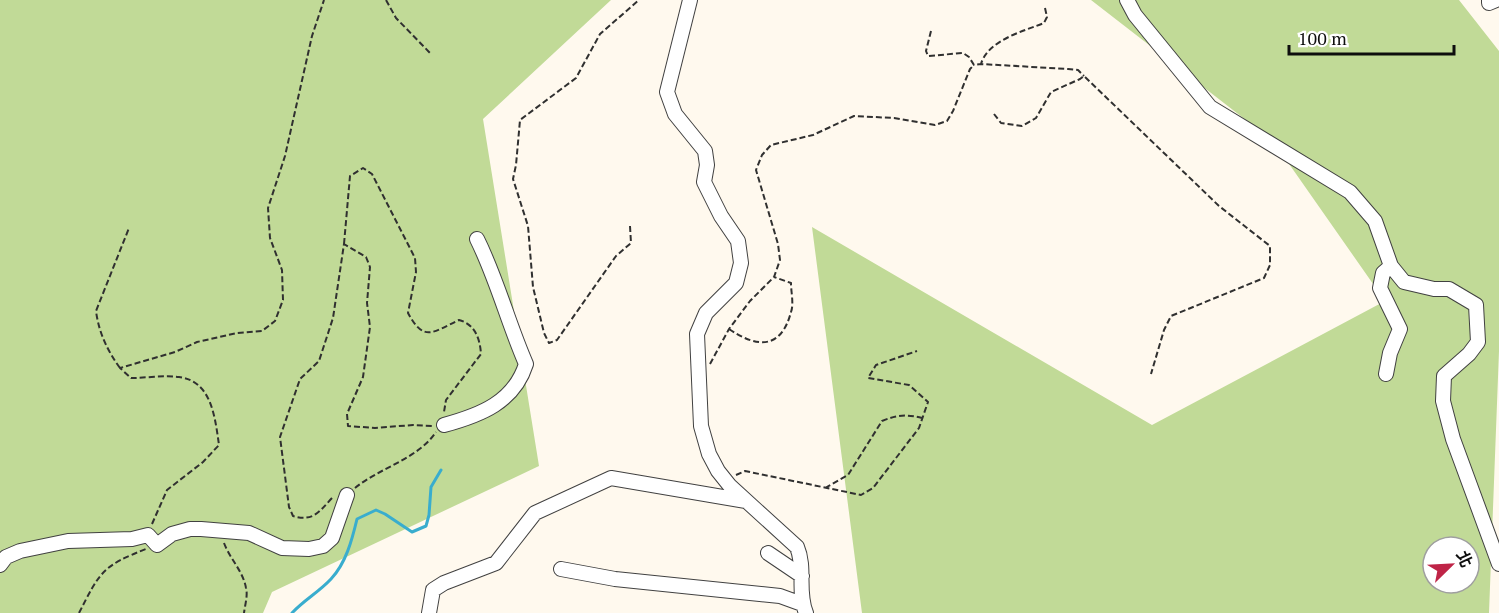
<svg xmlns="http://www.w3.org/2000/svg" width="1499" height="613" font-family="'PT Serif','Noto Sans TC',serif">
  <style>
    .forest { fill: #c1da97; fill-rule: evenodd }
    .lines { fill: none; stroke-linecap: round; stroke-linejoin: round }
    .stream { stroke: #39adce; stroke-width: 3 }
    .minor-casing { stroke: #414141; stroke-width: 16 }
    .path { stroke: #303030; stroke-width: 2; stroke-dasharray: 6 3; stroke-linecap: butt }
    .minor { stroke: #fff; stroke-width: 14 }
  </style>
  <rect width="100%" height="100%" fill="#fff9ee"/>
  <path class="forest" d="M0 0H611L483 119 539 466 272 592 263 613H0Z
    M1091 0H1459L1499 51V351L1489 613H862L812 227 1152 425 1385 301 1273 141ZM1433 547H1469V583H1433Z"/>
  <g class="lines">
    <path class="stream" d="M292 613C304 600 319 592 331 579 346 563 352 540 357 519L376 510 385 514 412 532 426 526 429 515 431 487 441 470"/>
    <g class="minor-casing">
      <path id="minor" d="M690 0 667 92 675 114 705 151 707 165 704 182 721 216 738 241 741 263 736 283 706 313 697 334 701 426 709 454 718 471 730 486 797 547C806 568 797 592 806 613
        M1127 0 1135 15 1210 107 1350 192 1375 221 1391 266 1404 282 1434 289H1449L1476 305 1478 342 1469 354 1444 376 1443 401 1453 439 1499 564
        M1489 0V3L1496 0
        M1386 374 1390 353 1400 329 1380 288 1383 273 1391 266
        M444 425C481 415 514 402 526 364 508 323 497 279 477 239
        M768 553 802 576
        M0 565 6 557 20 551 68 541 132 539 148 535 157 545 172 534 190 529H201L249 533 282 548 309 549 323 546 332 538 347 495
        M561 569 615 579 780 596 802 604
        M429 613 433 590 444 583 496 563 535 513 611 478 746 501"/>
    </g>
    <path class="path" d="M386 0 396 18 431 54
      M1045 8 1047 17 1044 23C1024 31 988 40 981 64L1068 69 1078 70 1084 76
      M931 31 926 51 928 56 963 53 969 57 974 65 981 64
      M994 114 1001 123 1022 126 1036 118 1051 92 1080 79 1084 76 1219 206 1270 246V265L1264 278 1171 316 1164 330 1151 374
      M630 226 631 243 616 256 557 340 549 343 544 333 533 287 528 226 513 179 516 165 520 120 576 78 600 34 639 0
      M344 244 350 176 363 168 372 174 415 258 416 272 408 313C424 343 433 332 459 320 475 324 480 339 481 354L446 400 444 412
      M729 329C757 348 781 350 791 312 794 304 791 292 791 283L774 277
      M710 364 729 329 750 301 774 277 780 260 778 244 756 170 762 155 771 145 813 135 854 116 894 118 935 125 947 121 953 111 970 69 974 65
      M120 368C107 350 99 333 96 311L129 228
      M736 475 745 471 861 495 873 488 919 428 928 402 909 385 868 378 876 365 917 351
      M355 488C379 468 418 459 436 432
      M825 488 848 475 882 421C896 415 907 414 922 418
      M332 498C319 512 313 522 293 516L289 507 280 437 300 379 319 361 333 318 344 244 366 257 370 267 367 303 370 327 363 377 347 414 348 426 375 428 413 425 433 426
      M152 524 167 490 203 462 219 445C215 418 212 381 179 377 164 375 146 378 131 378L120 368 175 352 197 342 237 333 262 331 275 321 283 300 282 270 270 238 268 208 285 156 312 36 324 0
      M224 543C230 559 243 571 246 588 248 595 245 605 244 613
      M79 613C100 572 102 566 146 549"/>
    <use href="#minor" class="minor"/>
  </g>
  <g transform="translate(1451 565) rotate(66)"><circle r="28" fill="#ffffff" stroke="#9f9f9f" stroke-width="1.5"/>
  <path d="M0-4.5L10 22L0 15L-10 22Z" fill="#bf2447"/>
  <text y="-9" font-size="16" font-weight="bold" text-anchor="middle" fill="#0e0e0e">北</text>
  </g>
  <path d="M1289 45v9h165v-9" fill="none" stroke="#0e0e0e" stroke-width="3"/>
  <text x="1298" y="45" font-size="18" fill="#0e0e0e" stroke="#ffffff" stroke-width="4.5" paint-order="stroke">100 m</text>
</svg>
